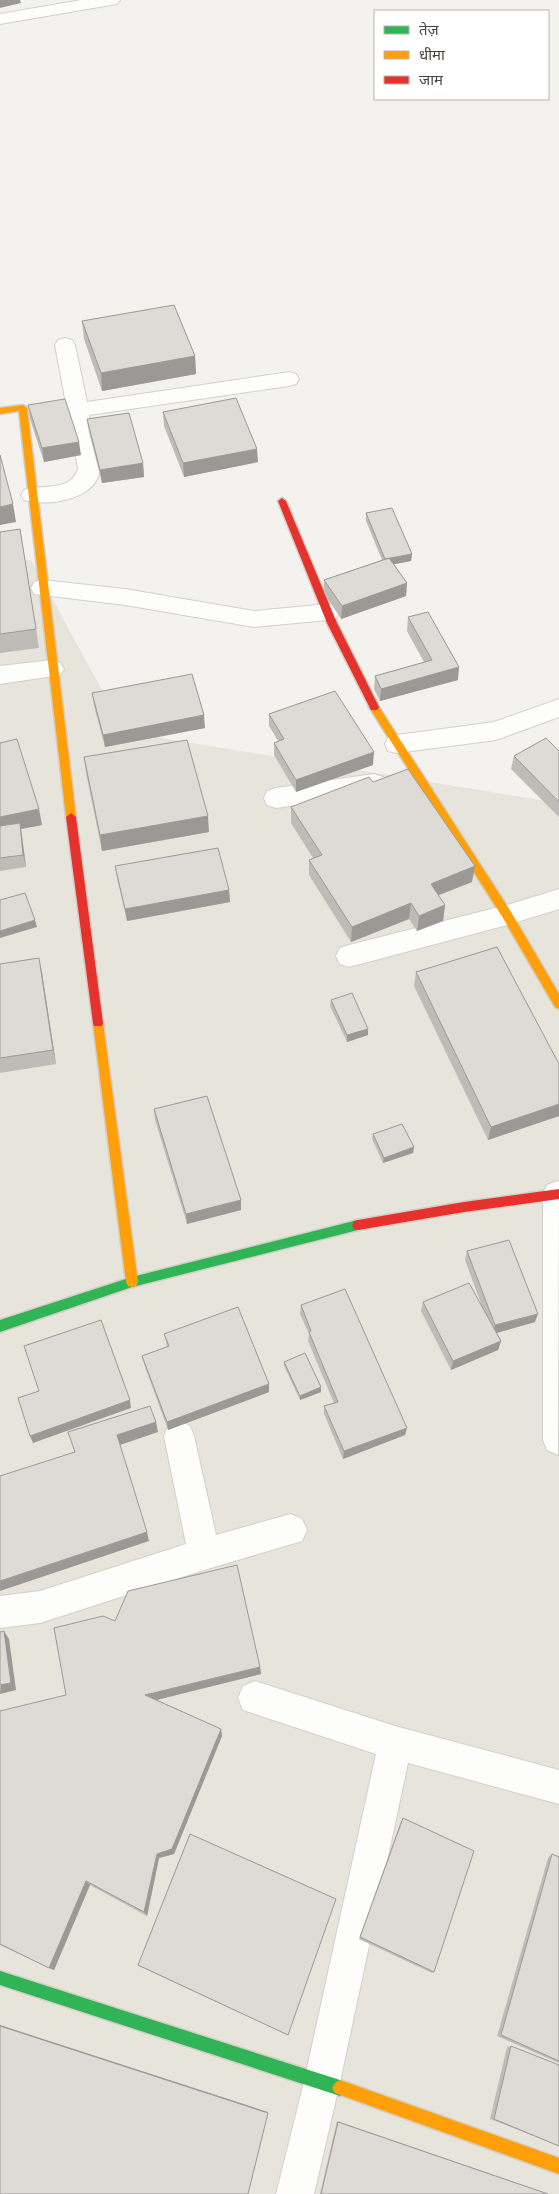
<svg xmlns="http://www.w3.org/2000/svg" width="559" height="2194" font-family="Barlow,'Noto Sans Devanagari',sans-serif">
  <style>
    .residential { fill: #e7e4dc }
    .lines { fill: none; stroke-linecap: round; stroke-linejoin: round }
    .street-casing { stroke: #d2d0cb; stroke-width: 2 }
    .fast-casing { stroke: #d3cfc5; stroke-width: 3 }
    .slow-casing { stroke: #d3cfc5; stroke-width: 3 }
    .jam-casing { stroke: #d3cfc5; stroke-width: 3 }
    .street { fill: #fdfdfc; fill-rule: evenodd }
    .fast { fill: #30b455; fill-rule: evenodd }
    .slow { fill: #ff9f0a; fill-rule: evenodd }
    .jam { fill: #e5322d; fill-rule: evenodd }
    .wall { fill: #bfbcb8 }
    .shaded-wall { fill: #9b9996 }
    .building { fill: #dedbd6; stroke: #9b9996 }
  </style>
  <rect width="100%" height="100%" fill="#f4f2ee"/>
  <path class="residential" d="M31 560 125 732 553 802 559 799V2194H0V561Z"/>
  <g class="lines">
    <g class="street-casing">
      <path id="street" d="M81 0H120L117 4 111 5 0 24V14Z
        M65 338 72 340 75 345 87 402 289 372 296 374 299 379 296 384 289 386 89 415C92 430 101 455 100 469 97 500 48 507 24 500L21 495 24 490C43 484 72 492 78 468L55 345 58 340Z
        M42 580 125 589 254 611 328 604 336 606 339 612 336 618 328 620 254 627 125 605 34 594 31 588 34 582Z
        M52 660 60 663 64 669 60 675 0 684V666Z
        M559 699V717L496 740 397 753 388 751 385 744 388 737 397 735 494 722Z
        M374 774 383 777 386 784 383 791 374 794 276 808 267 805 264 798 267 791 276 788Z
        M559 889V909L507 925 349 967 340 964 336 956 340 948 349 945 507 905Z
        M557 1181 559 1182 558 1455 547 1450 543 1440V1194L547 1185Z
        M179 1421 190 1426 194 1436 216 1535 291 1514 302 1519 307 1530 302 1541 204 1570 40 1623 0 1628V1596L40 1591 186 1544 164 1436 168 1426Z
        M255 1681 395 1726 559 1770V1804L408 1763 340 2082 314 2194H276L304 2082 376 1754 243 1710 238 1698 243 1686Z"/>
    </g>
    <g class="fast-casing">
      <path id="fast" d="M358 1220 362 1221 364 1225 362 1229 358 1230 132 1287 0 1332V1320L132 1277Z
        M0 1971 340 2080 345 2083 348 2088 345 2093 340 2096 0 1985Z"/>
    </g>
    <g class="slow-casing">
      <path id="slow" d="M23 405 27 408 76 817 71 821 66 817 19 411 0 414V408Z
        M374 703 377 704 511 912 559 994V1009L555 1007 503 918 371 710 369 707Z
        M98 1018 102 1020 103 1023 138 1282 136 1286 132 1287 128 1286 126 1282 93 1023 94 1020Z
        M340 2080 559 2158V2174L335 2093 332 2088 335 2083Z"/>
    </g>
    <g class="jam-casing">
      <path id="jam" d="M282 498 286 501 337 623 379 707 377 710H371L327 623 278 501Z
        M71 813 76 817 103 1023 102 1026H94L93 1023 66 817Z
        M559 1189V1199L464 1212 358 1230 354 1229 352 1225 354 1221 358 1220 464 1202Z"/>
    </g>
    <use href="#street" class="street"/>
    <use href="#fast" class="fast"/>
    <use href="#slow" class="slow"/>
    <use href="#jam" class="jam"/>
  </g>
  <path class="wall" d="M82 321 195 356 196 374 102 391 84 339Z
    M28 405 81 455 44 462 30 419Z
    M163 412 258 462 184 477 164 426Z
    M87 419 143 463 144 477 102 483 89 432Z
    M366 513 412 554 411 561 394 564 407 583 406 596 341 619 324 593V580L382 560 366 521Z
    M20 529 39 648 0 653V532Z
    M408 617 458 680 380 701 374 689 375 676 424 662 407 631Z
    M92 693 205 728 105 747 94 706Z
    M269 714 373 765 296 792 274 755V743L278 741 269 726Z
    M0 743 42 825 21 829 26 867 0 871Z
    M559 751V817L511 769 514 756Z
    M84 757 209 832 102 851 86 773Z
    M373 782 472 882 438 895 445 905 443 921 417 931 409 919 351 942 309 875V860L313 858 291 823V807Z
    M115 866 229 890 230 902 127 921 117 878Z
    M39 958 42 973 56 1064 0 1073V964Z
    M416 972 559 1064V1116L488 1140 414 986Z
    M331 1000 368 1035 347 1042 330 1006Z
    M154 1109 241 1210 187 1224 155 1120Z
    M373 1134 414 1147 413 1153 383 1163 372 1139Z
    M467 1251 535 1322 496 1333 501 1341 498 1350 451 1370 421 1311 423 1302 483 1309 465 1260Z
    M301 1305 407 1428 405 1435 343 1459 324 1414V1406L334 1403 308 1341 309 1334 300 1314Z
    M164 1334 269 1384V1392L168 1430 144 1364 142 1356 167 1347 166 1342Z
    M284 1362 321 1387V1392L300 1400 284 1366Z
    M115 1621 260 1667 261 1674 157 1700 221 1729 222 1736 174 1854 159 1858 147 1916 90 1885 54 1970 0 1945 66 1695Z
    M401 1821 434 1972 432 1973 359 1939Z
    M552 1854 559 1857V2063L497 2036 548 1858Z
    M336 1899 288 2035 141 1967 138 1965Z
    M511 2046 559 2065V2146L490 2119 507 2047Z
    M337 2121 549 2194H320Z"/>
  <path class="shaded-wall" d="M0 0H20L21 3 0 8Z
    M195 356 196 374 102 391 101 373Z
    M79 442 81 455 44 462 42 448Z
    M257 449 258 462 184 477 183 463Z
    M143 463 144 477 102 483 100 470Z
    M13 504 16 522 0 525V507Z
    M412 554 411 561 385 566V559Z
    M407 583 406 596 341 619 342 606Z
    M459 667 458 680 380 701 381 689Z
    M204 715 205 728 105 747 103 735Z
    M374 752 373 765 296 792V780Z
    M39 809 42 825 21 829 26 867 23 855 0 833V817Z
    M208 816 209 832 102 851 100 835Z
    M475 866 472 882 429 899 431 884Z
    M229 890 230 902 127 921 125 909Z
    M411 903 409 919 351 942 352 927Z
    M445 905 443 921 417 931 419 916Z
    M35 920 37 927 0 938V931Z
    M39 958 42 973 56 1064 53 1050Z
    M368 1029V1035L347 1042V1035Z
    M559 1104V1116L488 1140 491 1127Z
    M414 1147 413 1153 383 1163 384 1158Z
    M241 1200V1210L187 1224 186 1214Z
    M538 1314 535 1322 493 1334 495 1325Z
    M501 1341 498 1350 451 1370 453 1361Z
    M269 1384V1392L168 1430 167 1422Z
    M321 1387V1392L300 1400V1396Z
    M130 1400 131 1408 33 1443 30 1436Z
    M156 1422 158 1432 120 1445 117 1435Z
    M407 1428 405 1435 343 1459 344 1451Z
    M147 1532 149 1541 0 1591V1581Z
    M4 1631 9 1639 16 1690 0 1694Z
    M260 1667 261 1674 148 1702 145 1695Z
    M221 1729 222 1736 174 1854 159 1858 147 1916 144 1912 157 1854Z
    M86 1881 90 1885 54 1970 49 1968Z
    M0 2025 268 2112 248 2194 0 2026Z"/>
  <path class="building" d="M174 305 195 356 101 373 82 321Z
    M236 398 257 449 183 463 163 412Z
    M65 399 79 442 42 448 28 405Z
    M129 413 143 463 100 470 87 419Z
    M0 455 13 504 0 507Z
    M392 508 412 554 385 559 366 513Z
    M20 529 36 629 0 634V532Z
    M389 558 407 583 342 606 324 580Z
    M428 612 459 667 381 689 375 676 432 660 408 617Z
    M192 674 204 715 103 735 92 693Z
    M335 691 374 752 296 780 274 743 284 739 269 714Z
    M546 738 559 751V802L514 756Z
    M17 739 39 809 0 817V743Z
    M187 740 208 816 100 835 84 757Z
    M408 769 475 866 431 884 445 905 419 916 411 903 352 927 309 860 322 855 291 807 369 777 373 782Z
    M20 823 23 855 0 858V826Z
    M218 848 229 890 125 909 115 866Z
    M25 893 35 920 0 931V900Z
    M497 947 559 1064V1104L491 1127 416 972Z
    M39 958 53 1050 0 1058V964Z
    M352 993 368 1029 347 1035 331 1000Z
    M207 1096 241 1200 186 1214 154 1109Z
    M402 1124 414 1147 384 1158 373 1134Z
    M509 1240 538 1314 495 1325 467 1251Z
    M469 1283 501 1341 453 1361 423 1302Z
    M345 1289 407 1428 344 1451 324 1406 338 1402 309 1332 311 1331 301 1305Z
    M238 1307 269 1384 167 1422 142 1356 169 1346 164 1334Z
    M101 1320 130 1400 30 1436 18 1398 39 1391 24 1346Z
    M305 1353 321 1387 300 1396 284 1362Z
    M150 1406 156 1422 117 1435 147 1532 0 1581V1476L75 1452 68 1432Z
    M237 1565 260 1667 145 1695 221 1729 172 1849 157 1854 144 1912 86 1881 49 1968 0 1944V1711L66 1695 54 1628 103 1616 115 1621 128 1591Z
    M4 1631 11 1683 0 1685V1632Z
    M403 1818 474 1851 434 1972 360 1937Z
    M190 1834 336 1899 288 2035 138 1965Z
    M552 1854 559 1857V2061L501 2035Z
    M0 2026 268 2113 248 2194H0Z
    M511 2046 559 2065V2146L494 2119Z
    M338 2122 548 2194H321Z"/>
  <rect x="374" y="10" width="175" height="90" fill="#ffffff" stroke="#b7b4b0"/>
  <rect x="384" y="26" width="25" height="8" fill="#30b455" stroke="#b7b4b0"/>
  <text x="419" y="35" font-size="15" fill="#4b4439">तेज़</text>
  <rect x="384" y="51" width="25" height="8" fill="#ff9f0a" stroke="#b7b4b0"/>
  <text x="419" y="60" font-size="15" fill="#4b4439">धीमा</text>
  <rect x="384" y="76" width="25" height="8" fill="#e5322d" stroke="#b7b4b0"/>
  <text x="419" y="85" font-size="15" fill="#4b4439">जाम</text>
</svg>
